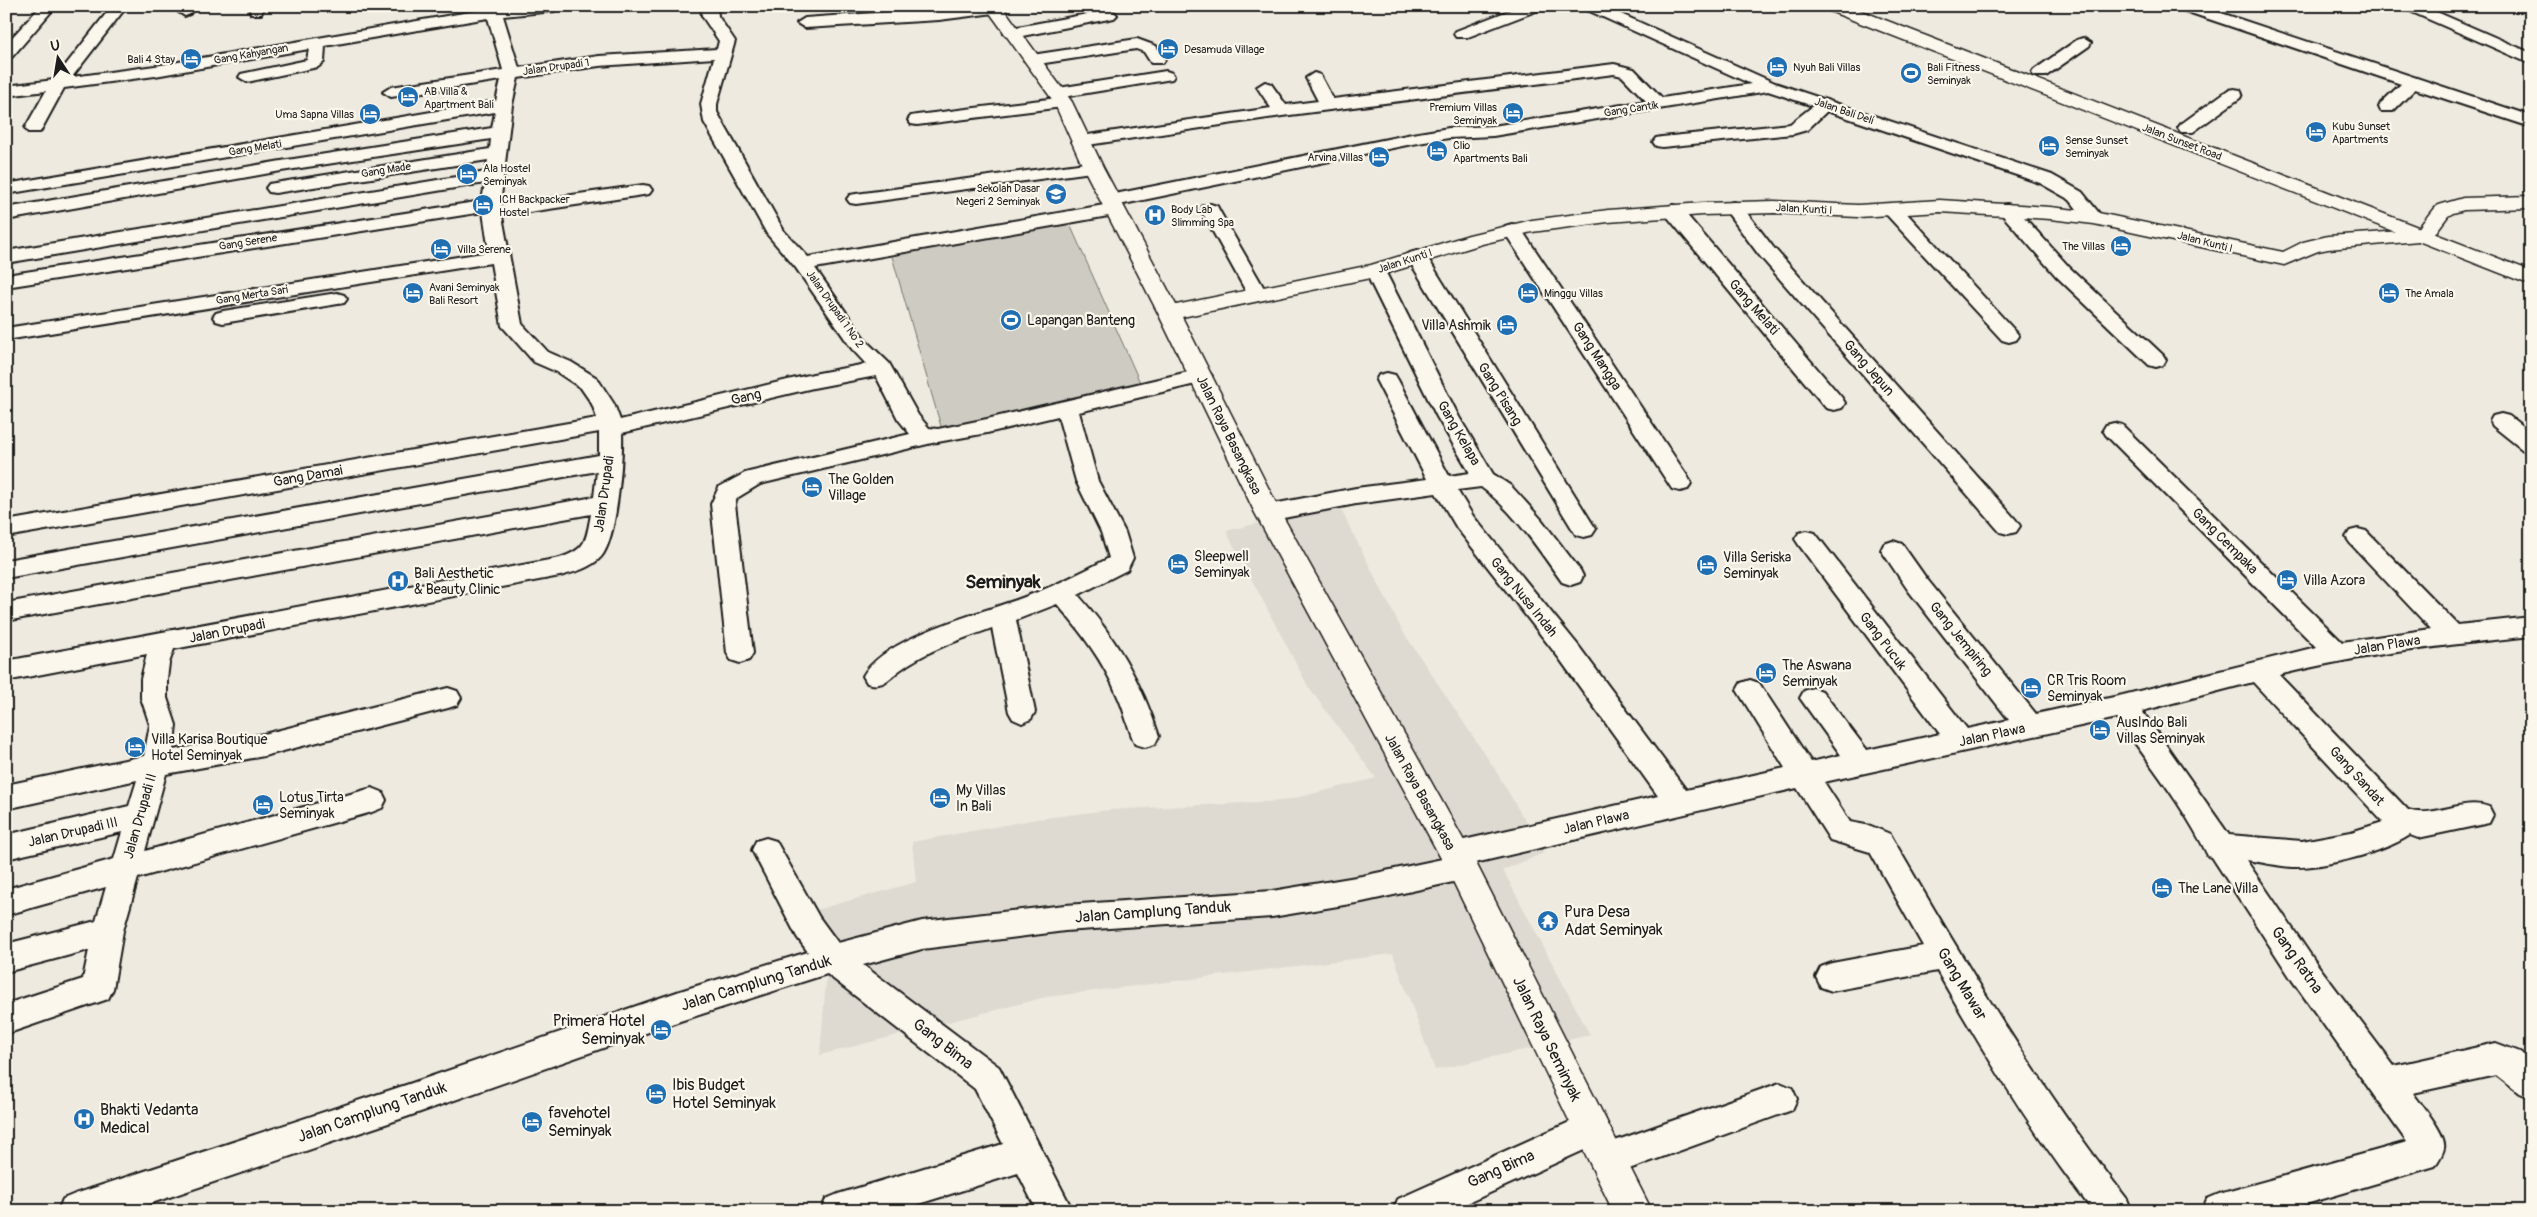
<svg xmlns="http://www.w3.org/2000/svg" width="2537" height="1217" font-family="Pangolin,sans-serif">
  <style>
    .built { fill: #dedad1 }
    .green { fill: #ceccc2; stroke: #75746f }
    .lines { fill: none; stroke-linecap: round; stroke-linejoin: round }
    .street-casing { stroke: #1c1c1c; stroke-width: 4 }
    .secondary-casing { stroke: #1c1c1c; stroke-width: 3 }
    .highway-casing { stroke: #1c1c1c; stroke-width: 3 }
    .street { fill: #fbf7ec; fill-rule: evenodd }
    .secondary { fill: #fbf7ec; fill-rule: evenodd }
    .highway { fill: #fbf7ec; fill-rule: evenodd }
    .labels { text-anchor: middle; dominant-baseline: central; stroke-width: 4.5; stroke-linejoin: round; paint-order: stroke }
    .far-poi-label { font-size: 11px; fill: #1c1c1c; stroke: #fbf7ec; text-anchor: start }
    .far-street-label { font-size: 11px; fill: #1c1c1c; stroke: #fbf7ec }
    .street-label { font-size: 14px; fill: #1c1c1c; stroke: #fbf7ec }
    .poi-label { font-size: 14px; fill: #1c1c1c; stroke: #fbf7ec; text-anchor: start }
    .near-street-label { font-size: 16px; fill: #1c1c1c; stroke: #fbf7ec }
    .near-poi-label { font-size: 16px; fill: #1c1c1c; stroke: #fbf7ec; text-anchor: start }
    .district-label { font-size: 19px; font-weight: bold; fill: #1c1c1c; stroke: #fbf7ec }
  </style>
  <rect width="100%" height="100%" fill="#eeeadf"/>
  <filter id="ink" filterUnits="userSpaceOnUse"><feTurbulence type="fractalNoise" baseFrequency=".02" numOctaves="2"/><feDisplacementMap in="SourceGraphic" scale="10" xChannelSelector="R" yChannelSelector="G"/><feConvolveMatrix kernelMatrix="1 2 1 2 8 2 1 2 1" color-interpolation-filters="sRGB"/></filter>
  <g filter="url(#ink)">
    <path class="built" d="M1338 504 1402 630 1496 771 1544 853 1503 870 1590 1035 1435 1070 1393 954 1046 997 820 1055 828 955 805 913 916 882 912 842 1037 819 1108 810 1283 801 1376 778 1309 688 1226 531Z"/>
    <path class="green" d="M1068 220 1142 387 942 430 891 253Z"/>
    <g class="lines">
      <g class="street-casing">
        <path id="street" d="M41 6H56L12 57 6 59V44Z
          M112 6H127L72 77 155 66 487 9V6H561L554 11 503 16 519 68 599 56 717 49 719 41 702 16 701 6H717L718 16 735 41 717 104V112L784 231 808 257 1104 205 1101 201 1104 197 1110 195 1412 134 1449 128 1493 126 1646 101 1622 76 1614 74 1282 116 1081 146 1075 145 1072 141 1075 137 1081 136 1271 108 1257 87 1265 82 1271 84 1286 105 1318 101 1306 78 1314 73 1320 75 1333 99 1614 64 1634 69 1662 98 1751 84 1585 9 1583 6H1603L1775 83 2052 175 2082 192 2103 218 2101 222H2087L2070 200 2040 183 1827 111 1807 130 1793 134 1662 147 1656 146 1653 142 1656 138 1662 137 1790 124 1813 106 1768 91 1493 136 1449 138 1412 144 1119 205 1123 209 1121 213 1114 215 815 268 866 341 889 363 918 415 929 428 938 429 987 419 1201 369 1208 371 1212 376 1208 381 1079 412 1098 481 1125 532 1133 558 1127 570 1078 595C1115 636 1142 683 1159 736L1155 744 1145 747 1135 744C1128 729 1125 712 1118 697 1104 662 1081 632 1057 604L1016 620 1035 712 1031 719 1022 723 1013 719 1009 712 992 628C960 640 927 650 900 670 888 679 883 688 867 683L863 676C884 637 981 613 1022 598 1052 587 1081 573 1109 558L1101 532 1076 481 1058 416 987 433 932 443 760 484 737 498 735 504 753 653 749 660 740 663 731 660 727 653 711 504 719 487 745 473 910 434 898 419 876 376 813 388 622 433C623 459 617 539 601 557 591 568 574 572 560 576L174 649 169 663 167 679V698L176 725 173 750 264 734 448 688 457 691 461 698 457 705 448 708 264 756 166 774 145 851 372 788 382 792 386 800 382 808 372 812 138 878 123 931 113 989 108 999 6 1034V1004L83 979 89 950 6 972V944L96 921 106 887 6 915V889L114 859 122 832 6 859V835L129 806 137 780 6 809V785L144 756 150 725 141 698V679L147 654 6 681V661L560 558C587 549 586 540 591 514L6 621V603L594 497 597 471 6 578V560L599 455V432L6 537V521L597 418 592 404 581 388 557 372 534 362 502 326 491 263 6 340V328L489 252 483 212 6 287V275L482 201 485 183 6 263V251L486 172 488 160 275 193 269 192 266 188 269 184 275 183 490 149 491 139 281 171 6 220V208L281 161 492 128 495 112 6 194V184L496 101 501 80 391 97 383 92 391 87 503 70 488 18 325 46 324 62 318 67 247 82 239 77 241 74 307 60 309 49 155 76 64 88 40 132H28L25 128 46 91 6 96V86L54 80ZM714 58 701 104 704 122 767 234 796 268 852 349 866 364 813 374 620 420 614 404 597 378 571 362 548 352 522 324 502 216 643 195 649 194 652 190 649 186 643 185 500 205 512 105 518 78 599 66Z
          M180 6H195L190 14 185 16 177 11Z
          M249 6H265L261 14H251Z
          M972 6 1002 8 994 13 939 20 805 28 797 23 805 18Z
          M1521 6H1543L1541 9 1468 37H1456L1454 34 1456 31Z
          M2177 6H2200L2531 116V127L2415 89 2393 111H2381L2379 107 2381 103 2401 84 2179 9Z
          M2403 6H2423L2531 53V64L2405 9Z
          M1109 10 1114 12 1117 15 1114 18 1012 38 1004 33 1012 28Z
          M2083 38 2091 43 2089 46 2046 76H2034L2032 73 2034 70 2077 40Z
          M1137 39 1156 46 1165 60 1163 63H1151L1144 52 1136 49 1032 65 1024 60 1032 55Z
          M1166 71 1172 73 1174 76 1172 79 1063 97 1071 102 1069 106 1063 107 917 125 911 124 908 120 911 116 917 115 1057 98 1050 93 1052 89Z
          M2234 89 2240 90 2242 94 2240 98 2193 132H2181L2178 128 2181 124 2228 90Z
          M1093 162 1099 163 1102 167 1099 171 856 204 850 203 847 199 850 195 856 194Z
          M1733 202 1740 204 1773 247 2016 520 2020 526 2016 532 2008 534 2000 532 1759 255 1724 208 1726 204Z
          M1210 204 1217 206 1219 210 1268 295 1265 299H1251L1248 295 1201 210 1203 206Z
          M1893 204 1900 206 2016 332 2019 336 2016 340 2009 342 2002 340 1886 214 1884 210 1886 206Z
          M2007 204 2014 206 2070 268 2163 355 2166 360 2163 365 2156 367 2149 365 2056 276 1998 210 2000 206Z
          M1673 205 1680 207 1842 398 1845 403 1842 408 1834 410 1826 408 1666 215 1664 211 1666 207Z
          M1512 224 1519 226 1688 477 1691 483 1688 489 1680 491 1672 489 1503 230 1505 226Z
          M1417 251 1424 253 1427 257 1592 523 1596 529 1592 535 1584 537 1576 535 1407 257 1410 253Z
          M1375 265 1382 267 1385 271 1459 417 1493 474 1511 486 1541 519 1580 570 1583 576 1580 582 1571 585 1562 582C1538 549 1515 512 1481 487L1457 490 1473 516 1577 644 1686 790 1785 768 1737 690 1741 683 1750 680 1759 683 1811 762 1841 755 1800 698 1804 691 1813 688 1822 691 1867 750 1940 734 1799 545 1795 539 1799 533 1807 531 1815 533 1967 729 2009 720 1908 590 1881 550 1884 544 1893 541 1902 544 1926 578 2036 714 2123 695 2316 647 2106 435 2103 430 2106 425 2114 423 2122 425 2342 642 2431 629 2350 543 2346 537 2350 531 2358 529 2366 531 2458 625 2531 617V636C2447 645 2360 654 2279 675L2408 810C2434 819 2463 797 2489 807L2493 815 2489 823 2418 838 2410 835C2382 853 2325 868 2292 867 2277 866 2261 862 2246 860L2314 960 2394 1066 2496 1043 2520 1052 2531 1061V1098L2519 1093 2496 1075 2413 1093C2421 1105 2447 1134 2444 1148 2443 1154 2438 1161 2435 1166L2282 1211H2202L2207 1199 2219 1194 2407 1142 2292 980 2212 857 2208 856C2185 808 2148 762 2117 718L1824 782 1850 822 1871 826 1890 834C1963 960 2037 1084 2127 1199L2132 1211H2093C2034 1135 1984 1054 1937 971L1832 991 1821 987 1816 977 1821 967 1832 963 1923 946 1870 852 1830 840 1797 788 1475 863 1477 867 1472 876 1462 880 1362 902 1272 917 1065 931 922 949 863 965 999 1067 1073 1211H1037L1018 1173 896 1211H821L826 1199 838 1194 1003 1144 975 1089 827 974 680 1021 409 1116 128 1211H58L63 1199 75 1194 409 1084 680 991 808 952 797 937 752 850 756 841 766 838 776 841 819 917 838 943 922 921 1065 905 1272 891 1362 876 1442 859 1440 855 1445 846 1455 842 1658 796 1559 658 1457 528 1436 493 1356 504 1268 521 1260 519 1256 513 1260 507 1268 505 1356 488 1427 479 1376 380 1379 375 1387 373 1395 375 1398 380 1449 476 1470 473 1437 417 1365 271 1368 267ZM2253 682 2383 822 2351 832 2302 841 2229 835 2142 711Z
          M337 293 344 295 347 299 344 303 223 323 216 321 213 317 216 313 223 311Z
          M2501 414 2509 416 2531 433V452L2523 450 2493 426 2490 421 2493 416Z
          M1780 1083 1792 1088 1797 1099 1792 1110 1607 1177 1595 1172 1590 1160 1595 1148Z
          M1592 1112 1604 1117 1609 1129 1604 1141 1450 1211H1393L1398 1199Z"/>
      </g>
      <g class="secondary-casing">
        <path id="secondary" d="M985 6H1002L1072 102 1103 167 1176 305 1371 265 1469 235 1532 220 1608 210 1703 203 1774 201 1858 205 1940 200 2050 207 2094 212 2283 252 2303 242 2328 236 2417 230 2434 208 2439 205 2463 198 2531 196V208L2464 210 2453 213 2448 216 2430 240 2328 249 2318 251 2284 265 2094 224 2050 219 1940 212 1858 217 1774 213 1703 215 1608 222 1532 232 1482 244 1375 277 1182 317 1281 513 1473 857 1652 1211H1613L1451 877 1255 513 1158 313 1083 167 1054 102Z"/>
      </g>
      <g class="highway-casing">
        <path id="highway" d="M1825 6H1849L2531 271V285L1827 10Z"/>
      </g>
      <use href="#street" class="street"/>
      <use href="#secondary" class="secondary"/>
      <use href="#highway" class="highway"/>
    </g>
  </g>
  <defs>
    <g id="hotel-disc" transform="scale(1.125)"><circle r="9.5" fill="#1f6fb2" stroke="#fbf7ec"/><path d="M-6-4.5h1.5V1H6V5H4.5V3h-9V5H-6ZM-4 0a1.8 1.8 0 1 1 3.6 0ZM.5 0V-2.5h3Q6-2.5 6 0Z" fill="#fff"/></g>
    <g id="stadium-disc" transform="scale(1.125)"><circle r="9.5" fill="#1f6fb2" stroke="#fbf7ec"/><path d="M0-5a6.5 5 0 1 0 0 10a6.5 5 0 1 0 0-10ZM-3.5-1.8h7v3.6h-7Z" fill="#fff"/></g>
    <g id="school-disc" transform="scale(1.125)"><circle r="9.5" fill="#1f6fb2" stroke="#fbf7ec"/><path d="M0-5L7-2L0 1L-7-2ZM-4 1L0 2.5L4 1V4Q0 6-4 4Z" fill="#fff"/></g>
    <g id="hospital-disc" transform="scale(1.125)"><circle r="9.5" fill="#1f6fb2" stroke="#fbf7ec"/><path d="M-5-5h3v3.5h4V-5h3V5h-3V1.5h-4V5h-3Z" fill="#fff"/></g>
    <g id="temple-disc" transform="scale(1.125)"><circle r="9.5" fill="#1f6fb2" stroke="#fbf7ec"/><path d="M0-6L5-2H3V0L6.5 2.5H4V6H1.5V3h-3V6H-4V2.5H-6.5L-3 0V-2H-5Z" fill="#fff"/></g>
  </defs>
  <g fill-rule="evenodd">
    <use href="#hotel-disc" x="1168" y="49"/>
    <use href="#hotel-disc" x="191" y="59"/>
    <use href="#hotel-disc" x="1777" y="67"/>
    <use href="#stadium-disc" x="1911" y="73"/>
    <use href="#hotel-disc" x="408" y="97"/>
    <use href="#hotel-disc" x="1513" y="113"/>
    <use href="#hotel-disc" x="370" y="114"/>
    <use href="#hotel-disc" x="2316" y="132"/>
    <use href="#hotel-disc" x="2049" y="146"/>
    <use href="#hotel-disc" x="1437" y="151"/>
    <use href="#hotel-disc" x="1379" y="157"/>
    <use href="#hotel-disc" x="467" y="174"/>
    <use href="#school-disc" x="1056" y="194"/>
    <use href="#hotel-disc" x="483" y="205"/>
    <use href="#hospital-disc" x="1155" y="215"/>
    <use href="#hotel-disc" x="2121" y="246"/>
    <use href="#hotel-disc" x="441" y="249"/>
    <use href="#hotel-disc" x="413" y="293"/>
    <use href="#hotel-disc" x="1528" y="293"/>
    <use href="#hotel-disc" x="2389" y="293"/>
    <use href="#stadium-disc" x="1011" y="320"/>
    <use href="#hotel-disc" x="1507" y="325"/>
    <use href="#hotel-disc" x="812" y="487"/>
    <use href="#hotel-disc" x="1178" y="564"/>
    <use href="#hotel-disc" x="1707" y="565"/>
    <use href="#hotel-disc" x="2287" y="580"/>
    <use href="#hospital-disc" x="398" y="581"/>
    <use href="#hotel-disc" x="1766" y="673"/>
    <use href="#hotel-disc" x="2031" y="688"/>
    <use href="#hotel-disc" x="2100" y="730"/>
    <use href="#hotel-disc" x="135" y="747"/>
    <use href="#hotel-disc" x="940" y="798"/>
    <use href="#hotel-disc" x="263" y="805"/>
    <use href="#hotel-disc" x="2162" y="888"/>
    <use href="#temple-disc" x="1548" y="921"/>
    <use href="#hotel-disc" x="661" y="1030"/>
    <use href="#hotel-disc" x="656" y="1094"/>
    <use href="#hospital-disc" x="84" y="1119"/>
    <use href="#hotel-disc" x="532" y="1122"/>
  </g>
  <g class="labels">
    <g class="far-poi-label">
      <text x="1184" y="49">Desamuda Village</text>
      <text x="175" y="59" text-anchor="end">Bali 4 Stay</text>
      <text x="1793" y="67">Nyuh Bali Villas</text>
      <text x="1927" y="67">Bali Fitness<tspan x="1927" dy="13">Seminyak</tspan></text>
      <text x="424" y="91">AB Villa &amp;<tspan x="424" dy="13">Apartment Bali</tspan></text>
      <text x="1497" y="107" text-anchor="end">Premium Villas<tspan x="1497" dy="13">Seminyak</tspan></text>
      <text x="354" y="114" text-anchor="end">Uma Sapna Villas</text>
      <text x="2332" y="126">Kubu Sunset<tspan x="2332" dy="13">Apartments</tspan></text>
      <text x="2065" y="140">Sense Sunset<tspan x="2065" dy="13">Seminyak</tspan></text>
      <text x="1453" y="145">Clio<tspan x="1453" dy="13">Apartments Bali</tspan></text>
      <text x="1363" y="157" text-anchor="end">Arvina Villas</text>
      <text x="483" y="168">Ala Hostel<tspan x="483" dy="13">Seminyak</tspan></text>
      <text x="1040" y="188" text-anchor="end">Sekolah Dasar<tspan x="1040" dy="13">Negeri 2 Seminyak</tspan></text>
      <text x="499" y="199">ICH Backpacker<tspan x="499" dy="13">Hostel</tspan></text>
      <text x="1171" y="209">Body Lab<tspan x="1171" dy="13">Slimming Spa</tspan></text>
      <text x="2105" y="246" text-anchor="end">The Villas</text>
      <text x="457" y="249">Villa Serene</text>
      <text x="429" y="287">Avani Seminyak<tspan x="429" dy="13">Bali Resort</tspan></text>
      <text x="1544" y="293">Minggu Villas</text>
      <text x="2405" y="293">The Amala</text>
    </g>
    <g class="far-street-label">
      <text transform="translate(251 54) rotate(-10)">Gang Kahyangan</text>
      <text transform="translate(556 67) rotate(-8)">Jalan Drupadi 1</text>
      <text transform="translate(1631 109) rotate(-9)">Gang Cantik</text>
      <text transform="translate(1844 111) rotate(19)">Jalan Bali Deli</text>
      <text transform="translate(2182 142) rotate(21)">Jalan Sunset Road</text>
      <text transform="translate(255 148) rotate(-9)">Gang Melati</text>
      <text transform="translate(386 170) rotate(-9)">Gang Made</text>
      <text transform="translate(1804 209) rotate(3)">Jalan Kunti I</text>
      <text transform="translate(248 242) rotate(-9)">Gang Serene</text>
      <text transform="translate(2205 242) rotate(14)">Jalan Kunti I</text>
      <text transform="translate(1405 261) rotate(-18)">Jalan Kunti I</text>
      <text transform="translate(252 295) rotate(-9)">Gang Merta Sari</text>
      <text transform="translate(835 309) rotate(55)">Jalan Drupadi 1 No 2</text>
    </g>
    <g class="street-label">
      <text transform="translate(1754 307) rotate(49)">Gang Melati</text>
      <text transform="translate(1597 356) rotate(57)">Gang Mangga</text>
      <text transform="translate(1869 368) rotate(49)">Gang Jepun</text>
      <text transform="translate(1500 394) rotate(58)">Gang Pisang</text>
      <text transform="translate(746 397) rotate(-13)">Gang</text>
      <text transform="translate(1459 433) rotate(60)">Gang Kelapa</text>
      <text transform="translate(1229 435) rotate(64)">Jalan Raya Basangkasa</text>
      <text transform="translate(308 476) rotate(-10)">Gang Damai</text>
      <text transform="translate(604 494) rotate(-82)">Jalan Drupadi</text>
      <text transform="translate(2225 541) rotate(45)">Gang Cempaka</text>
      <text transform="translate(1524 597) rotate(51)">Gang Nusa Indah</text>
      <text transform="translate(227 631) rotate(-11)">Jalan Drupadi</text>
      <text transform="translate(1961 639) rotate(51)">Gang Jempiring</text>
      <text transform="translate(1883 641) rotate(53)">Gang Pucuk</text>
      <text transform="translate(2387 645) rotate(-9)">Jalan Plawa</text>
      <text transform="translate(1992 735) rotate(-12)">Jalan Plawa</text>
      <text transform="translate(2357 776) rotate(48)">Gang Sandat</text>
      <text transform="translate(1420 792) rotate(61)">Jalan Raya Basangkasa</text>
      <text transform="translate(140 816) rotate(-74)">Jalan Drupadi II</text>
      <text transform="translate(1596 822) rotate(-13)">Jalan Plawa</text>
      <text transform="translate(73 832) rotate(-13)">Jalan Drupadi III</text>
    </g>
    <g class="poi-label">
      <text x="1027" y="320">Lapangan Banteng</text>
      <text x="1491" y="325" text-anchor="end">Villa Ashmik</text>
      <text x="828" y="479">The Golden<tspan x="828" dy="16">Village</tspan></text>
      <text x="1194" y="556">Sleepwell<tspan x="1194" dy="16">Seminyak</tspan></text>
      <text x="1723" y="557">Villa Seriska<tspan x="1723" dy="16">Seminyak</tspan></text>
      <text x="414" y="573">Bali Aesthetic<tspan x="414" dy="16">&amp; Beauty Clinic</tspan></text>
      <text x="2303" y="580">Villa Azora</text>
      <text x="1782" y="665">The Aswana<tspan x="1782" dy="16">Seminyak</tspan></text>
      <text x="2047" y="680">CR Tris Room<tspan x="2047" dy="16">Seminyak</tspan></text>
      <text x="2116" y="722">AusIndo Bali<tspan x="2116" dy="16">Villas Seminyak</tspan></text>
      <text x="151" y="739">Villa Karisa Boutique<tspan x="151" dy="16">Hotel Seminyak</tspan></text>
      <text x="956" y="790">My Villas<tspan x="956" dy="16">In Bali</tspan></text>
      <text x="279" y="797">Lotus Tirta<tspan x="279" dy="16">Seminyak</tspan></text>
      <text x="2178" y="888">The Lane Villa</text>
    </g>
    <g class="near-street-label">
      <text transform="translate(1153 912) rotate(-4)">Jalan Camplung Tanduk</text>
      <text transform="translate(2297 960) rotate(55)">Gang Ratna</text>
      <text transform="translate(756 983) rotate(-17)">Jalan Camplung Tanduk</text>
      <text transform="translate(1962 984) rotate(59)">Gang Mawar</text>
      <text transform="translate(1547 1039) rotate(64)">Jalan Raya Seminyak</text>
      <text transform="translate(943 1044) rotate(38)">Gang Bima</text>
      <text transform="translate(372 1112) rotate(-19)">Jalan Camplung Tanduk</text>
      <text transform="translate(1501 1169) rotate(-24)">Gang Bima</text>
    </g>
    <g class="near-poi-label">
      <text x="1564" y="912">Pura Desa<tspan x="1564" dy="18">Adat Seminyak</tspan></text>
      <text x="645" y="1021" text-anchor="end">Primera Hotel<tspan x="645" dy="18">Seminyak</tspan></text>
      <text x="672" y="1085">Ibis Budget<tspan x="672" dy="18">Hotel Seminyak</tspan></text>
      <text x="100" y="1110">Bhakti Vedanta<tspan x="100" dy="18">Medical</tspan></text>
      <text x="548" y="1113">favehotel<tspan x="548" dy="18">Seminyak</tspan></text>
    </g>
    <g class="district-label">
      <text x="1003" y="582">Seminyak</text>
    </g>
  </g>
  <rect width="2537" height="1217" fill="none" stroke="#fbf7ec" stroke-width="25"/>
  <rect x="12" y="12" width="2512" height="1192" fill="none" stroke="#1c1c1c" stroke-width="2" filter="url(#ink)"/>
  <g transform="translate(58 58) rotate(348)" stroke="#fbf7ec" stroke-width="4" paint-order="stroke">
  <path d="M0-4L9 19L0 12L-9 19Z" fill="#1c1c1c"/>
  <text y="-8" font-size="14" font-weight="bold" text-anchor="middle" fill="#1c1c1c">U</text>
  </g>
</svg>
